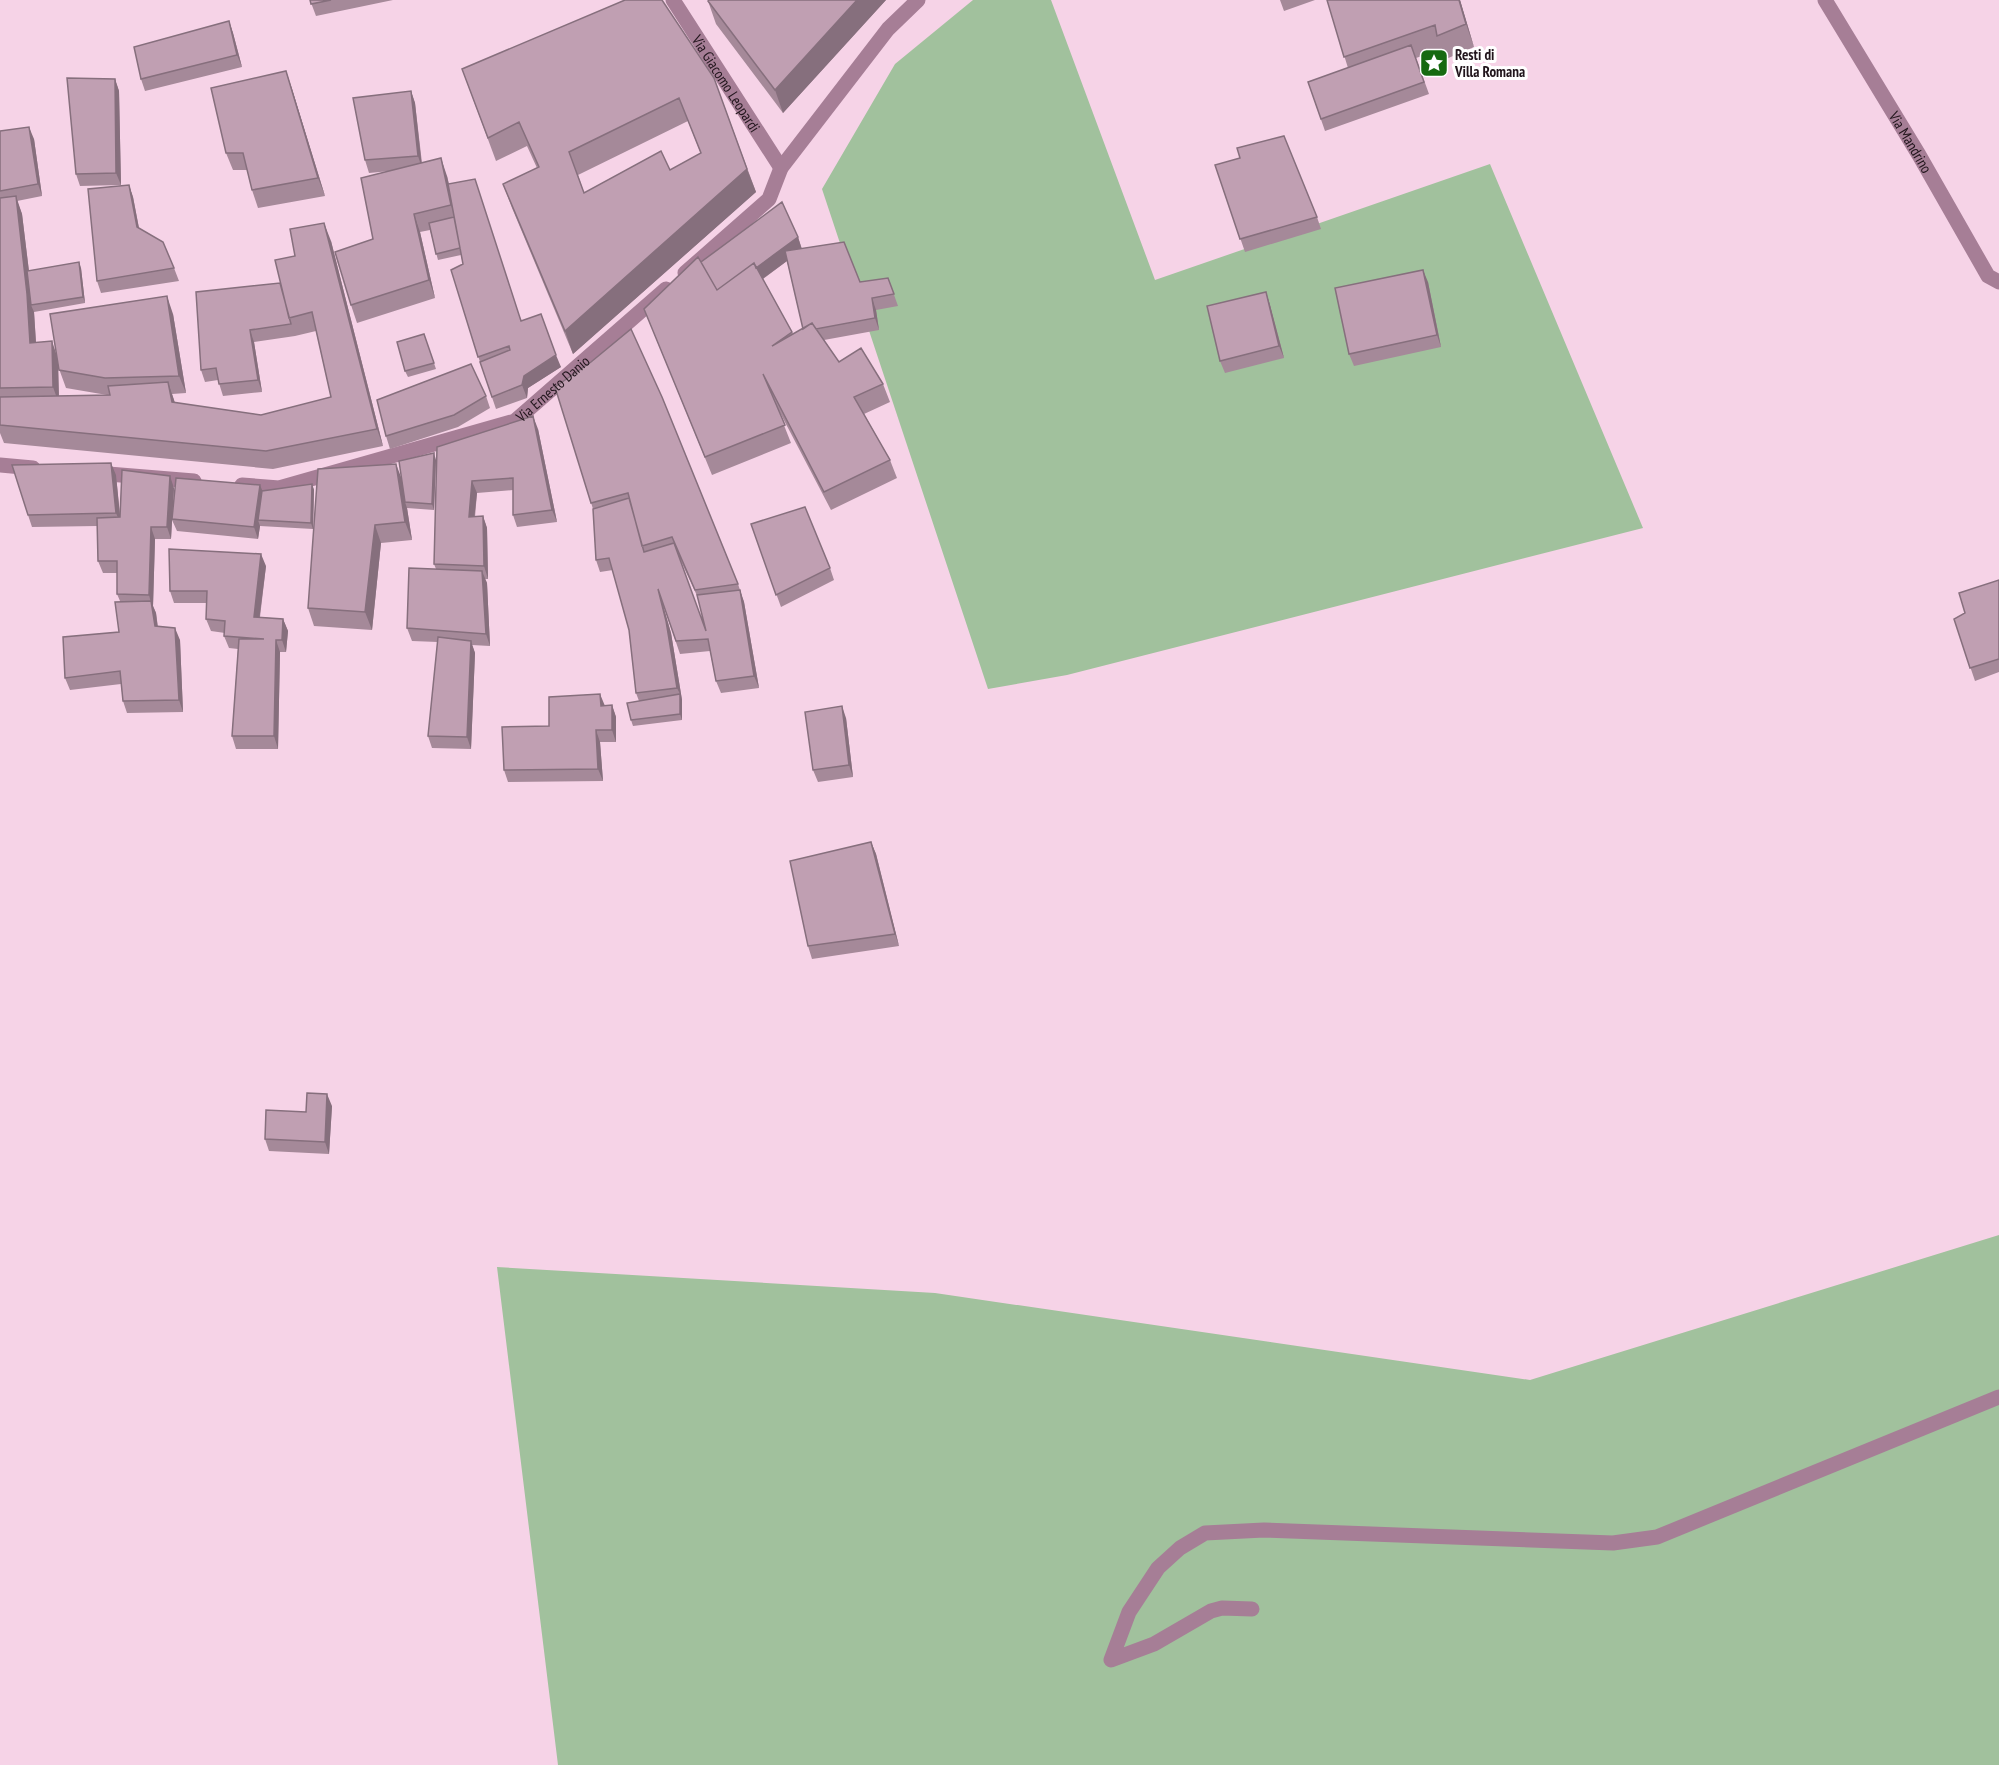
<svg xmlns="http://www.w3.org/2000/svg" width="1999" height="1765" font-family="'PT Sans Narrow',sans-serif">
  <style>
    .green { fill: #a1c19d }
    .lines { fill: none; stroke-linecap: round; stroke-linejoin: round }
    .lane { stroke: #a67e96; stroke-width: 15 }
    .street { stroke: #a67e96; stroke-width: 15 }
    .wall { fill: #a58999; fill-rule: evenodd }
    .shaded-wall { fill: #866f7d }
    .building { fill: #c09fb2; stroke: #866f7d; stroke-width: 1.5; fill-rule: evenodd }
    .labels { text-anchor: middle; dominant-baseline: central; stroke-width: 6; stroke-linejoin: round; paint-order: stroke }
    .poi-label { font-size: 15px; font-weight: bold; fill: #21151c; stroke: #fff; text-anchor: start }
    .street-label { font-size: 15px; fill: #21151c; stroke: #fff }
  </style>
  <rect width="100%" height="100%" fill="#f6d3e7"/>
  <path class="green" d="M973 0H1051L1155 280 1490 164 1643 528 1067 675 988 689 822 189 895 64Z
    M1999 1235V1765H558L497 1267 935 1293 1530 1380Z"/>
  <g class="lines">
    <path class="lane" d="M1252 1609 1222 1608 1211 1611 1154 1644 1111 1660 1129 1612 1158 1568 1180 1548 1205 1533 1264 1530 1613 1543 1657 1537 1999 1397"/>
    <g class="street">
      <path id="s1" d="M673 0 781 168"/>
      <path id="s2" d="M1825 0 1919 155 1988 276 1999 282"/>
      <path d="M685 273 769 199 781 168 888 29 918 0"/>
      <path d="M0 465 33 468"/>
      <path d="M96 473 194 481"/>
      <path id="s3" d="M242 485 279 488 515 421 666 289"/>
    </g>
  </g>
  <path class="wall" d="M310 0H393L316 16Z
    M709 0H886L783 113 716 24 708 1Z
    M1280 0H1315L1284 11Z
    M1327 0H1460L1474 47 1446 59 1442 49 1416 58 1429 94 1325 131 1308 82 1348 68Z
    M229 21 233 33 242 67 145 91 141 79Z
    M462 69 714 78 756 192 573 354 512 208 503 184 537 168 527 146 496 161ZM688 121 701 154 670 170 584 193 578 175Z
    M286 71 292 89 325 196 258 208 252 190 247 170H233L226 153Z
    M115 79 119 91 121 185 80 186 76 174Z
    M411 91 415 103 422 163 447 176 449 184 522 321 561 367 528 388 527 398 496 409 480 362 451 270 463 264 461 255 438 260 430 230 420 232 435 298 357 323 351 305 373 239 390 171 369 173 365 160Z
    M0 131 34 139 42 196 17 201 22 214 29 271 81 268 85 303 34 312 36 342 56 354 173 314 186 393 172 394 175 403 261 415 331 397 316 331 295 336 254 342 262 392 223 396 218 380 205 382 201 370 280 283 295 256 331 241 383 446 273 469 4 443 0 433ZM58 366 66 388 107 395 59 396Z
    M1215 165 1317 217 1321 229 1245 252Z
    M129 185 133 197 139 228 174 268 179 281 101 293 97 281Z
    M798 237 802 249 860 282 888 278 898 306 876 310 879 330 824 340 839 362 883 384 890 402 864 414 890 460 897 478 831 510 776 405 791 443 712 475 644 309 701 262ZM787 261 803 329 793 334 763 279Z
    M1428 282 1441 347 1354 366 1349 354Z
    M1266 292 1270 305 1284 358 1225 373 1220 361Z
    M424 334 436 369 408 377 405 371Z
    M555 387 738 584 744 602 759 688 721 693 716 681 710 651 680 654 663 604 671 633 682 700V720L633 726 631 720 639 701 636 693 629 630 613 570 600 572 596 560 593 509ZM678 555 699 600 706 631Z
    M486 396 490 408 458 427 390 449 386 436Z
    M538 429 557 522 517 527 513 515V490L477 493 475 517 483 516 487 528 488 579H485L487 583 490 646 472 645 475 653 471 749 432 748 428 736 438 642 412 641 407 628 436 569 434 564 437 447Z
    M436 460 434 510 407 508 412 540 381 543 372 630 314 626 308 608 402 479Z
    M116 475 120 517 174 488 173 508 260 485 262 491 312 484 314 490 313 529 260 526 258 539 177 531 172 520 171 539H155L153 606 156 613 158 627 180 640 183 712 127 713 123 701 121 684 70 690 65 678 119 632 120 601 117 594V573H103L98 561 97 526 32 527 28 515Z
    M751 524 830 568 834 580 781 607Z
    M266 566 260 617 283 619 288 631 286 652H280L278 749H236L232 736 238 649 229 648 224 636 225 633 211 631 206 619 207 603H174L170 591Z
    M1999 580V672L1975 681 1954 619 1965 613Z
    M605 705H612L616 717V742H600L603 781 508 782 504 770 549 726Z
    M846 718 853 777 818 782 813 770Z
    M871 842 876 854 899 946 812 959 808 946Z
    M332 1106 329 1154 269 1151 265 1139Z"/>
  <path class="shaded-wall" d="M857 0H886L783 113 775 90Z
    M1459 0H1460L1474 47 1466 24Z
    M229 21 233 33 242 67 237 55Z
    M286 71 292 89 325 196 318 178Z
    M115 79 119 91 121 185 116 173Z
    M411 91 415 103 422 168 418 156Z
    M29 127 34 139 42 196 38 184Z
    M441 158 447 176 457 223 451 205Z
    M747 169 756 192 573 354 565 331Z
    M129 185 133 197 141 239 137 227Z
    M16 196 22 214 33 305H31L34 312 37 360 30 343Z
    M414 214 420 232 435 298 429 280Z
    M324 223 331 241 383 446 377 429Z
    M798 237 802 250 724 307 719 295Z
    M79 262 81 268 85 303 83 297Z
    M1423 270 1428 282 1441 347 1437 335Z
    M1266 292 1270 305 1284 358 1279 346Z
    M167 296 173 314 186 393 179 376Z
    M872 298 876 310 879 330 875 318Z
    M250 330 254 342 262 392 258 380Z
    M52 341 58 359 59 404 53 387Z
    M556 355 561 367 528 388 527 398 522 385 524 376Z
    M168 382 174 400 179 420 172 402Z
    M533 416 538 429 557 522 552 510Z
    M434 453 436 460 434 510 432 504Z
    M111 463 116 475 121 525 116 513Z
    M396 464 403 482 405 502 407 508 412 540 405 522Z
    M170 476 174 488 171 539 167 527Z
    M472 481 477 493 473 529 469 517Z
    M312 484 314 490 313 529 311 523Z
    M260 485 265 497 258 520 260 526 258 539 254 527Z
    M483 516 487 528 488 579 484 566Z
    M375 525 381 543 372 630 365 612Z
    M151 527 155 539 153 606 156 613 159 639 155 626 151 603 149 595Z
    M261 554 266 566 258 629 254 617Z
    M482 571 487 583 490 646 486 634Z
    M658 589 671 633 682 700V720L680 714V694L677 688Z
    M740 590 744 602 759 688 754 676Z
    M283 619 288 631 286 652 282 640Z
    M175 628 180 640 183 712 179 700Z
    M276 640 280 652 278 749 274 736Z
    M471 641 475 653 471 749 467 737Z
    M600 694 605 706H601Z
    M612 705 616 717V742L612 730Z
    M842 706 846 718 853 777 849 765Z
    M596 730 600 742 603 781 598 769Z
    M871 842 876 854 899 946 895 934Z
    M327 1094 332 1106 329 1154 325 1142Z"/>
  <path class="building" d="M310 0H331L311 4Z
    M625 0H662L714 78 747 169 565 331 503 184 539 167 519 122 488 138 462 69ZM679 98 701 153 670 170 661 151 584 193 569 152Z
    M709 0H857L775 90 708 1Z
    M1327 0H1459L1466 24 1437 36 1435 25 1344 57Z
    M229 21 237 55 141 79 134 47Z
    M1411 45 1424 82 1321 119 1308 82Z
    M286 71 318 178 252 190 243 153H226L211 88Z
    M67 78 115 79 116 173 76 174Z
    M411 91 418 156 365 160 353 98Z
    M29 127 38 184 0 191V131Z
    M1284 136 1317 217 1240 239 1215 165 1240 158 1237 148Z
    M441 158 451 205 414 214 429 280 351 305 335 252 373 239 361 178Z
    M475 179 521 321 541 314 556 355 524 376 522 385 492 397 480 362 510 350 509 346 478 357 451 270 463 264 448 184Z
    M129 185 137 227 163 242 174 268 97 281 88 189Z
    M16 196 27 294 30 343 52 341 53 387 0 388V198Z
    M782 202 798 237 756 268 754 263 717 290 701 262Z
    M454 217 460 248 436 254 429 223Z
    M324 223 377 429 266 451 0 425V397L110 395 108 386 168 382 172 402 261 415 331 397 312 312 289 318 275 260 295 256 290 229Z
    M844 242 860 282 888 278 894 294 872 298 875 318 816 329 812 323 803 329 785 251Z
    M698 257 717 290 754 263 792 332 772 346 812 323 839 362 861 348 883 384 854 397 890 460 824 492 763 374 785 425 705 457 644 309Z
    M79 262 83 297 31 305 27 271Z
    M1423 270 1437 335 1349 354 1335 288Z
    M280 283 291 324 250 330 258 380 219 384 216 368 201 370 196 292Z
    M1266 292 1279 346 1220 361 1207 306Z
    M167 296 179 376 105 378 59 370 50 314Z
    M631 329 662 397 738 584 695 590 672 537 642 546 628 493 591 503 555 387 591 362Z
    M424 334 434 363 405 371 397 342Z
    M471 364 486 396 454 415 386 436 377 400Z
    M533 416 552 510 513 515V478L472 481 469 517 483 516 484 566 434 564 437 447Z
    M434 453 432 504 405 502 399 461Z
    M111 463 116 513 28 515 12 465Z
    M396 464 405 522 375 525 365 612 308 608 318 469Z
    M122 470 170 476 167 527H151L149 595 117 594V561H98L97 518 120 517Z
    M176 478 260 485 254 527 172 519Z
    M312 484 311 523 258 520 262 491Z
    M629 498 644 552 674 543 706 631 697 595 740 590 754 676 716 681 708 639 676 641 658 589 666 621 677 688 636 693 629 630 609 558 596 560 593 509Z
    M805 507 830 568 776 595 751 524Z
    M169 549 261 554 254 617 283 619 282 640H276L274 736H232L239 639H264L224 636 225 621 206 619 207 591H170Z
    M409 568 482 571 486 634 407 628Z
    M1999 580V659L1970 668 1954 619 1965 613 1959 593Z
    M151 601 155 626 175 628 179 700 123 701 120 671 65 678 63 637 119 632 115 602Z
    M438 637 471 641 467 737 428 736Z
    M600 694 601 706 612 705V730H596L598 769 504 770 502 727 549 726V697Z
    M680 694V714L631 720 627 703Z
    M842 706 849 765 813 770 805 712Z
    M871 842 895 934 808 946 790 861Z
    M307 1093 327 1094 325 1142 265 1139 266 1110 306 1112Z"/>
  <defs>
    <g id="sight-square" transform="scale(1.5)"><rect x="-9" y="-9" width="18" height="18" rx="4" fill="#166a10" stroke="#fff"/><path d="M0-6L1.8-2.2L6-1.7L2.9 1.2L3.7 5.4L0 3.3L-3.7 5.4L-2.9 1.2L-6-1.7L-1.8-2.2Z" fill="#fff"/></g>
  </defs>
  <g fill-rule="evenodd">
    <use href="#sight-square" x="1434" y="63"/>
  </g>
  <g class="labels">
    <g class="poi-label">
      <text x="1455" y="54">Resti di<tspan x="1455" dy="17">Villa Romana</tspan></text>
    </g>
    <g class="street-label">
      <text stroke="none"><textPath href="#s1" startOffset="99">Via Giacomo Leopardi</textPath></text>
      <text stroke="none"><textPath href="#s2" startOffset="166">Via Mandrino</textPath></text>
      <text stroke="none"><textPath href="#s3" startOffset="332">Via Ernesto Danio</textPath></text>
    </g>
  </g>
</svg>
